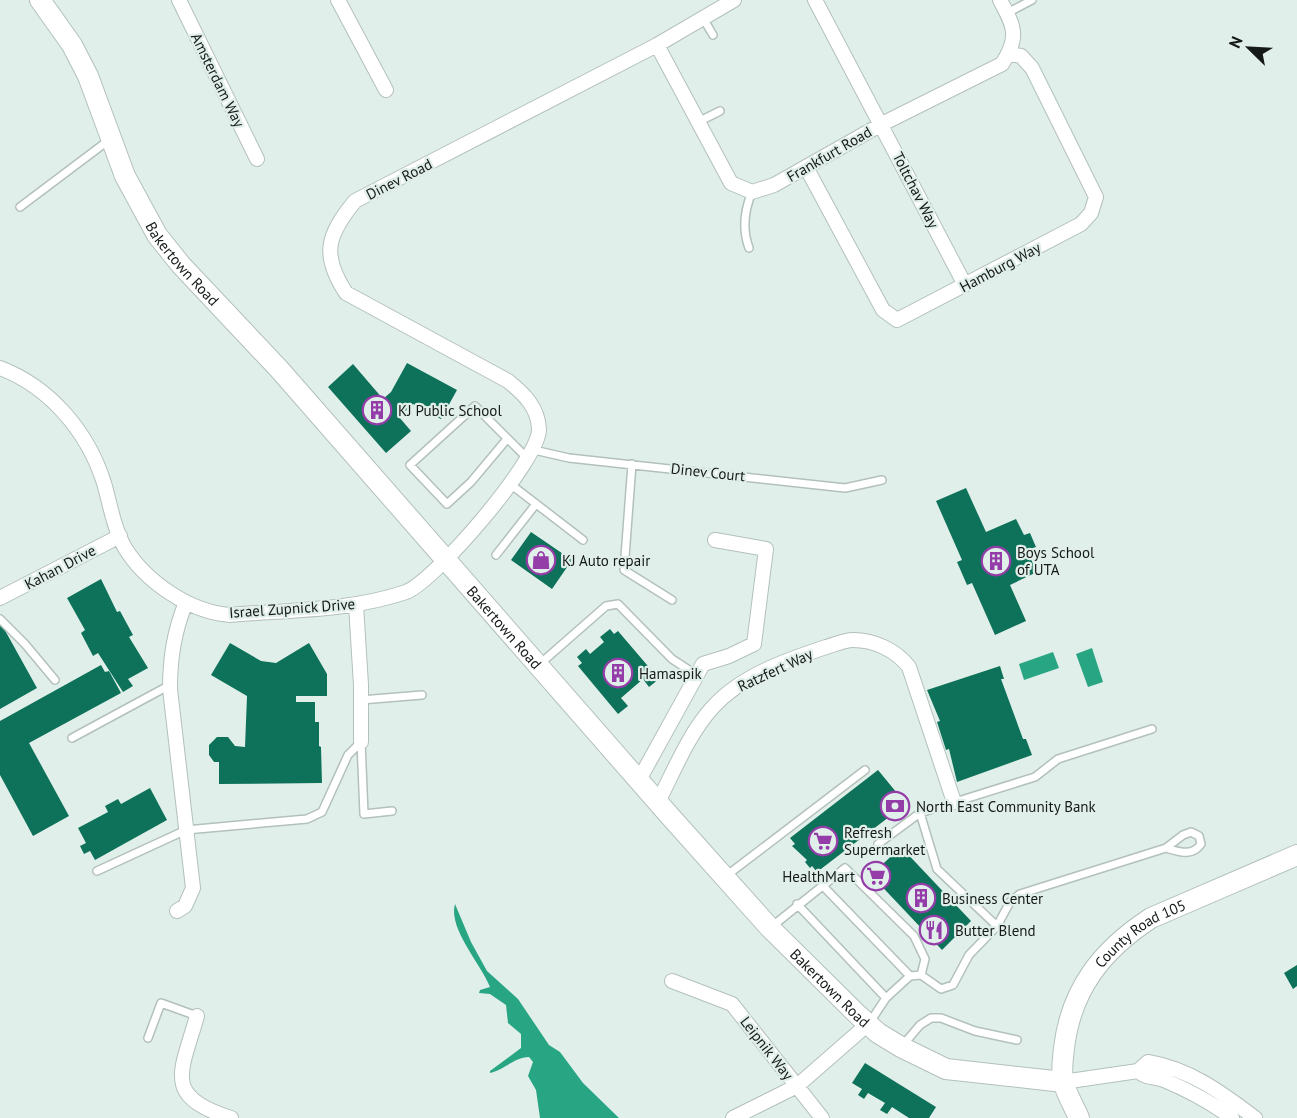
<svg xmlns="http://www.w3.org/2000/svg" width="1297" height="1118" font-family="'PT Sans',sans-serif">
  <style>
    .water { fill: #28a582 }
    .building { fill: #0d7259 }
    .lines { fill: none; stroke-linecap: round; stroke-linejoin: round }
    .lane-casing { stroke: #b3c0bb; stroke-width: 10 }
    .street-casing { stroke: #b3c0bb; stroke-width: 16 }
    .secondary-casing { stroke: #b3c0bb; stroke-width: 22 }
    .lane { stroke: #fff; stroke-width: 7 }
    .street { stroke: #fff; stroke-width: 14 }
    .secondary { stroke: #fff; stroke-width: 20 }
    .labels { text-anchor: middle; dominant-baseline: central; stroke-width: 4.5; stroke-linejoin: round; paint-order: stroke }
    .street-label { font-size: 15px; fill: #151918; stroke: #e1efea }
    .poi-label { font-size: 15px; fill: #151918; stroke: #e1efea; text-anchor: start }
  </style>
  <rect width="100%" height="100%" fill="#e1efea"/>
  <path class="water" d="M1092 648 1103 682 1088 687 1076 654Z
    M1053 652 1059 668 1024 680 1019 664Z
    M455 904 471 942 487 971 518 999 549 1045 560 1052 583 1083 619 1118H540L536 1090 528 1076 533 1062 529 1057C514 1057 505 1070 490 1073V1071L521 1048V1034L508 1023 506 1005 490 994 479 993 480 990 490 987C481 964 448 929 455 904Z"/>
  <path class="building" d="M407 363 457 390 441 419 413 404 399 417 411 431 386 453 328 387 353 364 383 399 391 392Z
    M966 488 986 532 1016 519 1024 535 1030 533 1036 547 1027 551 1037 572 1010 585 1026 621 995 635 972 583 967 585 957 562 962 560 936 501Z
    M531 532 572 560 552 589 511 560Z
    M101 579 117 612 120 611 133 635 129 637 148 668 128 679 133 686 123 692 98 653 93 656 81 633 85 630 67 598Z
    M2 625 37 688 0 709V626Z
    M610 629 614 634 618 631 659 679 649 687 643 679 621 698 628 706 618 714 578 666 582 663 577 657 586 649 590 654 604 642 600 637Z
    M230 643 261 661 276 663 309 643 327 674V696H296V702H315V722H319V746L321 747 322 783 219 784V762H214L209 755V745L217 737H228L235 746 245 747 247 696 211 675Z
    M101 665 105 672 109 671 121 693 29 743 69 816 33 836 0 775V721Z
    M1000 666 1004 679H1001L1023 739H1026L1032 755 957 782 949 749 946 750 937 722 940 721 927 690Z
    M878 770 906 804 817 872 812 866 810 868 805 862 807 860 792 846 795 844 790 838Z
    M150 788 167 820 95 860 90 851 84 854 80 846 86 843 78 828 108 812 105 806 118 799 121 804Z
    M901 847 971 921 942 950 871 875Z
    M1297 965V986L1293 989 1284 973Z
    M865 1063 936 1107 929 1118H909L892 1107 887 1114 880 1110 885 1103 868 1093 864 1099 858 1095 862 1089 852 1083Z"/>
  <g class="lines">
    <g class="lane-casing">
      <path id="lane" d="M1007 13 1032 0
        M703 18 713 35
        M698 122 720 111
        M20 207 109 140
        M749 248C742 229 744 211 752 192
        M507 439 471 482 447 504 410 465 475 406 528 459
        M534 450 569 458 845 488 882 480
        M632 464 624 570 672 600
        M509 483 583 540
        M496 555 536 504
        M0 619 25 644 55 680
        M541 663 606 606 618 604 672 659 695 674
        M361 700 422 695
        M72 738 170 685
        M361 742 364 814 392 811
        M920 813 937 869 997 926
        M878 844 920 813 1035 777 1058 759 1152 729
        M97 871 186 830 307 819 322 812 348 755 361 742
        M726 876 865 770
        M822 885 910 976 886 998 870 1022
        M797 904 886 998
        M770 928 845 868 914 936 925 959 921 975
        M910 976 921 975 941 989 953 985 969 955 997 926 1010 902 1020 894 1166 848C1180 852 1192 857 1201 844L1199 836 1191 832 1183 835 1166 848
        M148 1038 161 1003 197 1016
        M903 1045 920 1025 931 1018H941L975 1031 1017 1040"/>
    </g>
    <g class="street-casing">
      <path id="street" d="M179 0 257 159
        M338 0 386 90
        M815 0 965 285
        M657 45 731 183 752 192 774 185 882 124 1002 64C1020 37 1014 26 1000 0
        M806 167 883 310 897 320 1081 224 1091 213 1096 197 1032 68 1021 56 1009 54
        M0 368C50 387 88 432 104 483 110 504 114 529 125 548 146 582 190 612 230 615 288 610 350 611 406 592 435 581 540 459 539 429 538 407 524 394 508 381L346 293C321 255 327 235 355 201L657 45 734 0
        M0 598 120 536
        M356 605 361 685V742
        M639 780 703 664 729 656 754 644 766 549 715 540
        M658 802C674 771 689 733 713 707 742 675 787 660 826 647 834 645 844 640 853 640 874 640 896 650 909 667L954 802
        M177 911 185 906 193 888 170 689C170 658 174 632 186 602
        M672 981 732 1004 822 1118
        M197 1016C181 1073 162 1096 231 1118
        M1138 1071C1147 1079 1154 1076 1164 1080 1188 1090 1212 1103 1232 1118
        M1063 1082 1138 1071 1148 1062C1190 1069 1222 1093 1255 1118
        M733 1118 797 1086 868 1024"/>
    </g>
    <g class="secondary-casing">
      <g id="secondary">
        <path id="s1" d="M40 0 72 45 88 76 125 176 157 235 181 265 279 369 669 815 770 928 858 1015 878 1033 901 1047 946 1069 1063 1082"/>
        <path id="s2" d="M1079 1118C1074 1106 1065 1092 1063 1080 1061 1070 1063 1058 1064 1048 1071 989 1102 950 1151 918L1297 855"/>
      </g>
    </g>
    <use href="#lane" class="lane"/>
    <use href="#street" class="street"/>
    <use href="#secondary" class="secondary"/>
  </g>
  <defs>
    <g id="building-ring" transform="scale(1.5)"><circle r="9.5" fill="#e1efea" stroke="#943ca8" stroke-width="1.5"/><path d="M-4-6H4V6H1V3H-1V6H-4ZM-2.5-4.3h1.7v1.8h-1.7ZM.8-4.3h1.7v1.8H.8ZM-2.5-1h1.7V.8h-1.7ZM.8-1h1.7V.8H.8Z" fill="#943ca8"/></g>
    <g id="shop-ring" transform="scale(1.5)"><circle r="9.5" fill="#e1efea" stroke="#943ca8" stroke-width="1.5"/><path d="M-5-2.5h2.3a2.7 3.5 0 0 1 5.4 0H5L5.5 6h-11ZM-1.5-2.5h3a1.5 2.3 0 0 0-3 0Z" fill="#943ca8"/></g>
    <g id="bank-ring" transform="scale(1.5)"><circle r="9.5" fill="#e1efea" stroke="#943ca8" stroke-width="1.5"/><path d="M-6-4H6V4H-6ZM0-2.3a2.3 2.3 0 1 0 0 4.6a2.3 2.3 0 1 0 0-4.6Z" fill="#943ca8"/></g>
    <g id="supermarket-ring" transform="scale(1.5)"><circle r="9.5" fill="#e1efea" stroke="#943ca8" stroke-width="1.5"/><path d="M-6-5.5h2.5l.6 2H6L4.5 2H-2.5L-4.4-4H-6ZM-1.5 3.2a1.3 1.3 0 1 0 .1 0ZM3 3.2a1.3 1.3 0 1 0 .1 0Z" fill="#943ca8"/></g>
    <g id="restaurant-ring" transform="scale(1.5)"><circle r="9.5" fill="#e1efea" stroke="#943ca8" stroke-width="1.5"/><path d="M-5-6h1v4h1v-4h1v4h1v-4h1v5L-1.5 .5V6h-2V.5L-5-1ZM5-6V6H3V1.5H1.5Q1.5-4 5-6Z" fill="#943ca8"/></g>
  </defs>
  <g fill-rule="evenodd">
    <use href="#building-ring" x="377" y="410"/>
    <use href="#shop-ring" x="541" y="560"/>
    <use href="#building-ring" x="996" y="561"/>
    <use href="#building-ring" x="618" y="673"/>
    <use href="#bank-ring" x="895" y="806"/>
    <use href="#supermarket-ring" x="823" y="841"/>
    <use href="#supermarket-ring" x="876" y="876"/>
    <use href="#building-ring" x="921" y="898"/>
    <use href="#restaurant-ring" x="934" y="930"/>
  </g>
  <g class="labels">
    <g class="street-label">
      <text transform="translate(218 80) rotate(64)">Amsterdam Way</text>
      <text transform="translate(829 154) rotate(-30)">Frankfurt Road</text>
      <text transform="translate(399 179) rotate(-27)">Dinev Road</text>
      <text transform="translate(916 190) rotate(63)">Toltchav Way</text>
      <text stroke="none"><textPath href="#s1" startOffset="302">Bakertown Road</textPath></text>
      <text transform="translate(1000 267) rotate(-28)">Hamburg Way</text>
      <text transform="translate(708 472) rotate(6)">Dinev Court</text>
      <text transform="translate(60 567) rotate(-28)">Kahan Drive</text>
      <text transform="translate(292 608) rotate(-4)">Israel Zupnick Drive</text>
      <text stroke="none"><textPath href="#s1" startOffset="788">Bakertown Road</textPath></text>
      <text transform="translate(775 670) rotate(-25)">Ratzfert Way</text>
      <text stroke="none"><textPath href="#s2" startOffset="218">County Road 105</textPath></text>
      <text stroke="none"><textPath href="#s1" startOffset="1274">Bakertown Road</textPath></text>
      <text transform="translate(767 1048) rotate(52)">Leipnik Way</text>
    </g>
    <g class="poi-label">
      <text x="398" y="410">KJ Public School</text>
      <text x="1017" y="552">Boys School<tspan x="1017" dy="17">of UTA</tspan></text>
      <text x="562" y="560">KJ Auto repair</text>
      <text x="639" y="673">Hamaspik</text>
      <text x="916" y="806">North East Community Bank</text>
      <text x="844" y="832">Refresh<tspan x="844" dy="17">Supermarket</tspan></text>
      <text x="855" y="876" text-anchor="end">HealthMart</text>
      <text x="942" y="898">Business Center</text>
      <text x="955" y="930">Butter Blend</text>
    </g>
  </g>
  <g transform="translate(1249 48) rotate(294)" stroke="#e1efea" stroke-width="4.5" paint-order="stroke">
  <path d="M0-4.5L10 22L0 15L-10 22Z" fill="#151918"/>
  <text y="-9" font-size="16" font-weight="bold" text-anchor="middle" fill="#151918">N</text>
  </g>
</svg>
